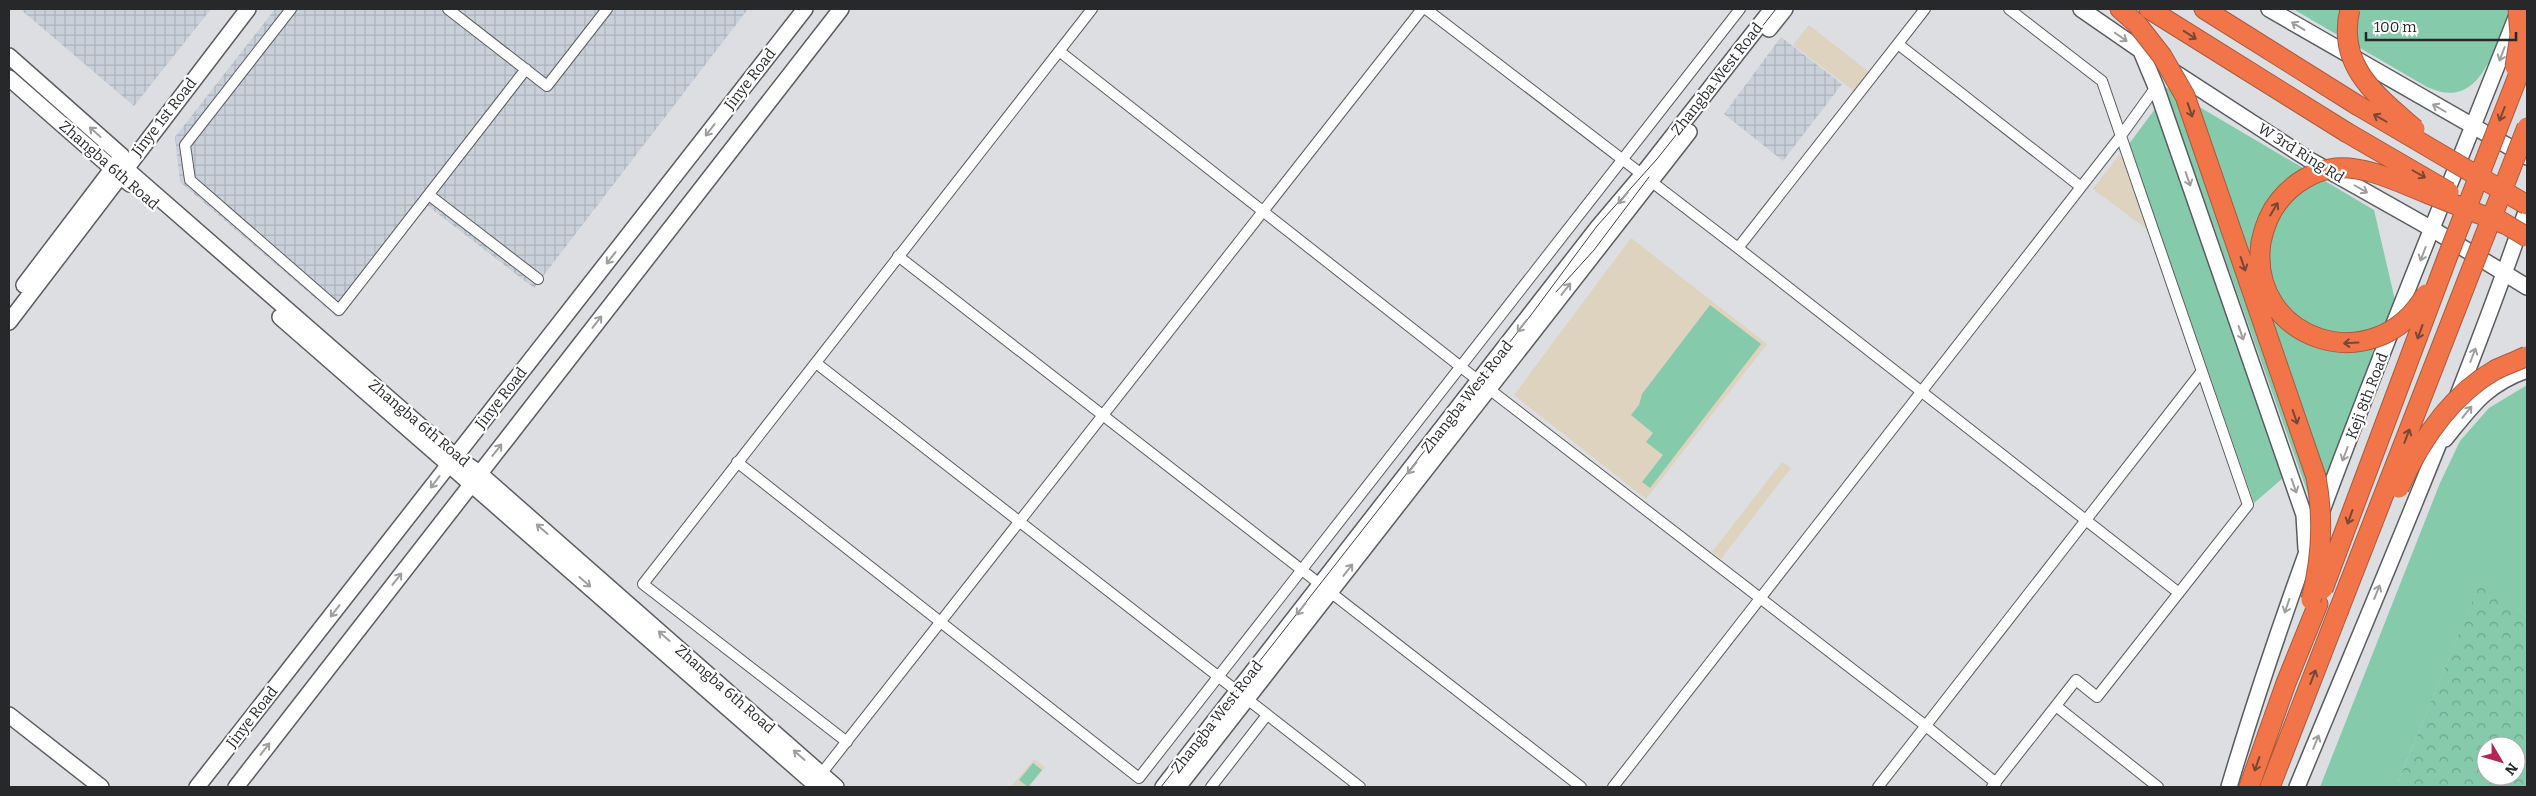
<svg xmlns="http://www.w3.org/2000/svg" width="2536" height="796" font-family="Bitter,serif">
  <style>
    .industrial { fill: url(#industrial-grid) }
    .education { fill: #ded3bf }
    .grass { fill: #85caab }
    .forest { fill: url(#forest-crowns); fill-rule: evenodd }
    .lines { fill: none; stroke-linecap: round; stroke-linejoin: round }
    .street-casing { stroke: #5a5d60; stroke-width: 12 }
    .secondary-casing { stroke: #5a5d60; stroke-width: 18 }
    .highway-casing { stroke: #aa5a3e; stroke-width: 21 }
    .street { stroke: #fff; stroke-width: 10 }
    .secondary { stroke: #fff; stroke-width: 15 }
    .highway { stroke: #f17549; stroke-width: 19 }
    .tram { stroke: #3d3e40; stroke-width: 1 }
    .highway-bridge-casing { stroke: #aa5a3e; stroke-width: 21; stroke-linecap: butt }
    .highway-bridge { stroke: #f17549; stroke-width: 19 }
    .oneway { stroke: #9e9e9f }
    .oneway2 { stroke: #784736 }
    .labels { text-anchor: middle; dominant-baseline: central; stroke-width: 4.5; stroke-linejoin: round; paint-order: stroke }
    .street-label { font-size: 15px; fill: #27282a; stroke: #fff }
  </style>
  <defs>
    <pattern id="industrial-grid" width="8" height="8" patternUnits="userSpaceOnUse" patternTransform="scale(1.25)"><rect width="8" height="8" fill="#c9d0da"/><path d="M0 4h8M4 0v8" fill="none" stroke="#adb3bb"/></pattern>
    <pattern id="forest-crowns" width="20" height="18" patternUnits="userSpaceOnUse" patternTransform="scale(1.25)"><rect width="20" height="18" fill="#85caab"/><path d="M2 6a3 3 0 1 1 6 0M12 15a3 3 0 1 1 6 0" fill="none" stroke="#6da48b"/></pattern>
  </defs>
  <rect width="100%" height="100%" fill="#dcdee2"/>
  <path class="industrial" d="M20 9H211L134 106Z
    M275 9H748L534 288 428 206 338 318 180 182 175 137Z
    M1781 37 1842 84 1783 161 1724 114Z"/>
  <path class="education" d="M1809 25 1869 72 1854 91 1793 45Z
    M2119 155 2127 162 2149 231 2093 189Z
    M1631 238 1767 344 1646 499 1514 395Z
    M1782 462 1791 468 1721 559 1712 552Z
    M1034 759 1045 767 1029 787H1011Z"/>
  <path class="grass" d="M2293 9H2510C2494 46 2482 113 2427 87Z
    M2164 86 2374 210 2395 300 2327 483 2312 505Z
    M2155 109 2283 478 2254 503 2129 144Z
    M1710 305 1761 344 1650 488 1642 482 1663 455 1646 442 1653 433 1631 415 1639 405 1642 394Z
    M2527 385V616L2481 581 2396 787H2320L2440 483 2460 441 2489 408Z
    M1033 763 1042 770 1028 787 1019 780Z"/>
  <path class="forest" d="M2481 580 2527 616V787H2396ZM2486 746H2516V776H2486Z"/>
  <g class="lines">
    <g class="street-casing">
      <path id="street" d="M291 9 185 145 190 180 339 310 526 69
        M448 9 547 86 607 9
        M1426 9 1738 248 2179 593
        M1898 44 2081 187
        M1059 51 1489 389 1926 726 1996 783
        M429 195 538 279
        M1738 248 1925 9
        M898 256 1581 787
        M816 363 1360 787
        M737 462 1139 778 1740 9
        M2056 706 2158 787
        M847 742 643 584 1092 9
        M821 774 1422 9
        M1211 787 1267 715
        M1613 787 2120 137 2156 87
        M1878 787 2202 371
        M1992 787 2076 680 2097 697 2248 505 2102 81 2009 9"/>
    </g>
    <g class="secondary-casing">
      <path id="secondary" d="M2081 9 2149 56
        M2269 9 2527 157
        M1769 29 1785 9
        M2141 51 2156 87 2304 515 2306 549
        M9 56 122 156 125 168 456 457 479 473 836 787
        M2171 70 2308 159 2432 229 2527 287
        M9 78 130 184
        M24 285 119 160
        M280 317 818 787
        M9 322 248 9
        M2445 439C2472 406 2485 385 2527 370
        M9 715 101 787
        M197 787 805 9
        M236 787 841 9
        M1163 787 1598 227 1642 175 1772 9
        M1178 787 1689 132
        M2229 787C2307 524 2417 270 2517 15
        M2297 787C2376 595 2459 405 2527 209"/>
    </g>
    <g class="highway-casing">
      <path id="highway" d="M2120 9 2137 24
        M2149 9 2346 132
        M2204 9 2357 105
        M2249 787 2286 683 2318 604
        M2270 787 2338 612"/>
    </g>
    <use href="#street" class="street"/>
    <use href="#secondary" class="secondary"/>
    <use href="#highway" class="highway"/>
    <path class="tram" d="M1556 292 1594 250 1649 177
      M1161 787 1531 315 1597 226 1657 159 1776 9"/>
    <g class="highway-bridge-casing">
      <path id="highway-bridge" d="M2350 9C2336 66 2377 96 2415 129
        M2137 24 2162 56 2185 96 2316 477C2324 519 2322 558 2311 600
        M2515 67 2520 35 2518 9
        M2357 105 2527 205
        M2346 132 2449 192
        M2497 219 2527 237
        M2426 294C2375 383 2247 340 2261 242 2264 228 2269 213 2279 201 2292 184 2314 170 2336 168 2368 166 2398 182 2426 193 2453 204 2480 214 2507 225
        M2399 488C2420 441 2450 396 2495 370 2505 365 2517 361 2527 356
        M2323 589 2447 258 2527 53
        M2338 612 2527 127"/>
    </g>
    <use href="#highway-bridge" class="highway-bridge"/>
  </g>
  <defs><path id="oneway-shaft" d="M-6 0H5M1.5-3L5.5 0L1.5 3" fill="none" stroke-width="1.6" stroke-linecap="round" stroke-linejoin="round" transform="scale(1.25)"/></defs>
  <g class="oneway">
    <use href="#oneway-shaft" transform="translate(2298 26) rotate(-149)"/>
    <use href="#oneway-shaft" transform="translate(2121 37) rotate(35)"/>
    <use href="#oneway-shaft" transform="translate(2502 54) rotate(111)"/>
    <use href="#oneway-shaft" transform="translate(2439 108) rotate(-150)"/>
    <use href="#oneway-shaft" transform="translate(710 130) rotate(128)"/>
    <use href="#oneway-shaft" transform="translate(95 132) rotate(-138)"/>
    <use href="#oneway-shaft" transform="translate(2188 179) rotate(71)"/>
    <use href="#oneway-shaft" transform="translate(2361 189) rotate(30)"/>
    <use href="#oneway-shaft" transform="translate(1623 198) rotate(130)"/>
    <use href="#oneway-shaft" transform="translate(2423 254) rotate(111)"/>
    <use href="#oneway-shaft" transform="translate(611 258) rotate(128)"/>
    <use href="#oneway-shaft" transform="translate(1566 289) rotate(-52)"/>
    <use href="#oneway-shaft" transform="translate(597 322) rotate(-52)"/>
    <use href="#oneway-shaft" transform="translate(1522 326) rotate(128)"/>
    <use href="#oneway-shaft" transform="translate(2241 333) rotate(71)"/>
    <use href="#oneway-shaft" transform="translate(2473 355) rotate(-69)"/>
    <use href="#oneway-shaft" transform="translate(2467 412) rotate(-51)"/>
    <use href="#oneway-shaft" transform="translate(497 450) rotate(-52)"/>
    <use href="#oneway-shaft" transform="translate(2345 454) rotate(111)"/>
    <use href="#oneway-shaft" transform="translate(1412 468) rotate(128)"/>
    <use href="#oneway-shaft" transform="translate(435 482) rotate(128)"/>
    <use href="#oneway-shaft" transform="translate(2294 486) rotate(71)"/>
    <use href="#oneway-shaft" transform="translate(542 529) rotate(-139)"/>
    <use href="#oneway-shaft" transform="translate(1348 570) rotate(-52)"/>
    <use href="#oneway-shaft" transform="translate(397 579) rotate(-52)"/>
    <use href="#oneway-shaft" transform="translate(585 582) rotate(41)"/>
    <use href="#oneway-shaft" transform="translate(2377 592) rotate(-68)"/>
    <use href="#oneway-shaft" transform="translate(2287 606) rotate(109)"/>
    <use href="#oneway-shaft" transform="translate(1301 609) rotate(128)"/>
    <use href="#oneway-shaft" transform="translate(335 611) rotate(128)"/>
    <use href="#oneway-shaft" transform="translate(664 636) rotate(-139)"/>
    <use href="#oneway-shaft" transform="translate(2316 742) rotate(-68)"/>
    <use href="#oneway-shaft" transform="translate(265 749) rotate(-52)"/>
    <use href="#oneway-shaft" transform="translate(799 755) rotate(-139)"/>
  </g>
  <g class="oneway2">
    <use href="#oneway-shaft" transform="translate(2190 35) rotate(33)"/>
    <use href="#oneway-shaft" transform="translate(2190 110) rotate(71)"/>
    <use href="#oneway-shaft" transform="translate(2502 114) rotate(111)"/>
    <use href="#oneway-shaft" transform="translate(2380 118) rotate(-150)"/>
    <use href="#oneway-shaft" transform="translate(2419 174) rotate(30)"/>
    <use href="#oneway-shaft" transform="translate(2274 209) rotate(-59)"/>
    <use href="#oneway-shaft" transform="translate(2243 264) rotate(71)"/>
    <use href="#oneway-shaft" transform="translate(2420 332) rotate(110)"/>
    <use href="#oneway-shaft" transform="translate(2351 343) rotate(177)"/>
    <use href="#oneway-shaft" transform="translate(2295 417) rotate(71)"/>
    <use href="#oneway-shaft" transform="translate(2407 436) rotate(-69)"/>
    <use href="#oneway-shaft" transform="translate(2350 517) rotate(110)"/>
    <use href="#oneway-shaft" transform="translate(2313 677) rotate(-69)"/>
    <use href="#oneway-shaft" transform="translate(2257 764) rotate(109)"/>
  </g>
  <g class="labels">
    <g class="street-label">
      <text transform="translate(750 79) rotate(-52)">Jinye Road</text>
      <text transform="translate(1717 79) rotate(-52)">Zhangba West Road</text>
      <text transform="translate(164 117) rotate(-52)">Jinye 1st Road</text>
      <text transform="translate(2301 153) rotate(32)">W 3rd Ring Rd</text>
      <text transform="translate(109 165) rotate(41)">Zhangba 6th Road</text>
      <text transform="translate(2367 396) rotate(-69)">Keji 8th Road</text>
      <text transform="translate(1467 397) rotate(-52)">Zhangba West Road</text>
      <text transform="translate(501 398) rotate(-52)">Jinye Road</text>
      <text transform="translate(419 423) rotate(40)">Zhangba 6th Road</text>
      <text transform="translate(725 689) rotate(41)">Zhangba 6th Road</text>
      <text transform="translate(252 717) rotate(-52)">Jinye Road</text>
      <text transform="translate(1217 717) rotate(-52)">Zhangba West Road</text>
    </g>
  </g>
  <rect width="2536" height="796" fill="none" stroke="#27282a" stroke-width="20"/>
  <g transform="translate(2501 761) rotate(128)"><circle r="24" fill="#ffffff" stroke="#a9a9aa"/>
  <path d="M0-4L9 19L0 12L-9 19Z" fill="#b52553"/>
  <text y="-8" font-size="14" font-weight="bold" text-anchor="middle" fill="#27282a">N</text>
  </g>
  <path d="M2366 32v8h150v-8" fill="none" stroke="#27282a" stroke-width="2.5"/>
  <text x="2374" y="32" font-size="15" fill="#27282a" stroke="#ffffff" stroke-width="4" paint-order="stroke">100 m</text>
</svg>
